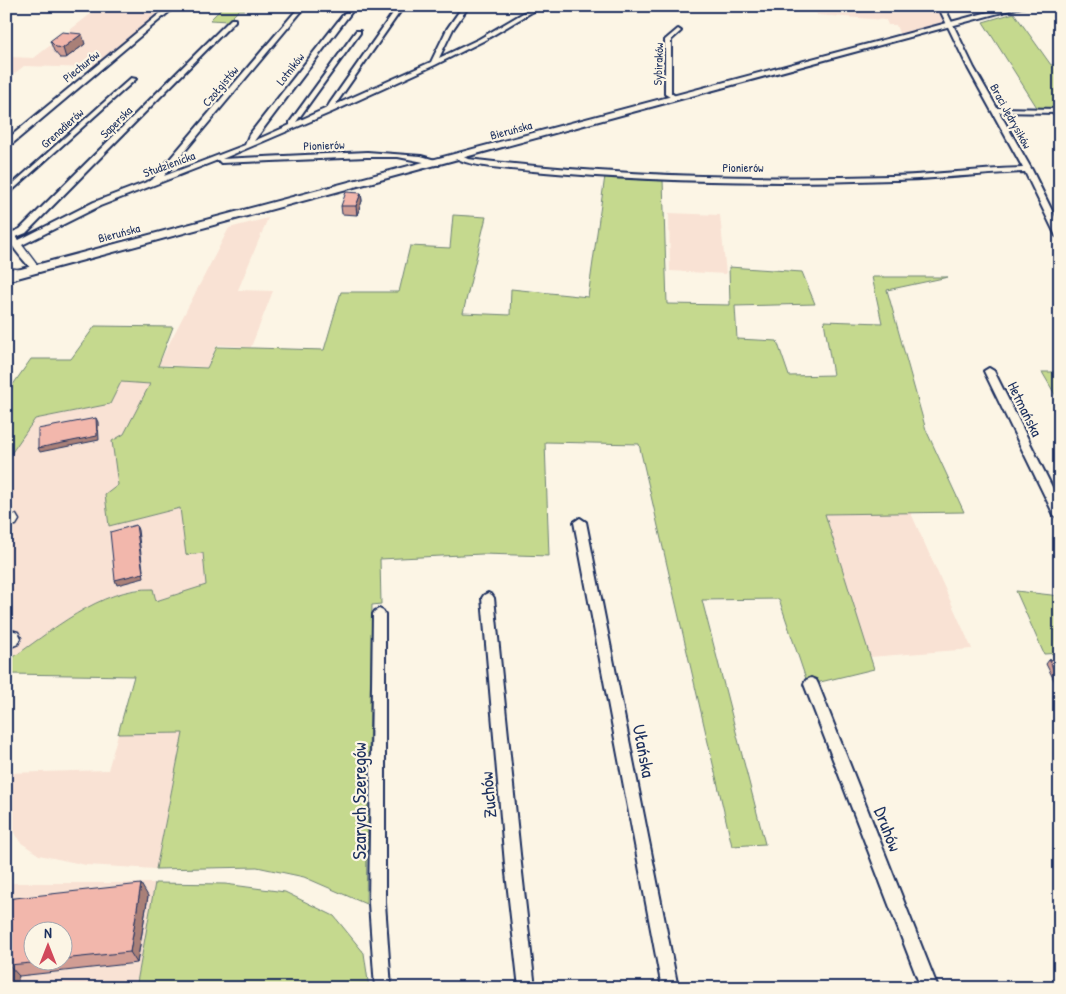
<svg xmlns="http://www.w3.org/2000/svg" width="1066" height="994" font-family="'Patrick Hand',sans-serif">
  <style>
    .built { fill: #f9e2d4; fill-rule: evenodd }
    .green { fill: #c5d98e; stroke: #708476 }
    .lines { fill: none; stroke-linecap: round; stroke-linejoin: round }
    .street-casing { stroke: #1b2f5e; stroke-width: 4 }
    .secondary-casing { stroke: #1b2f5e; stroke-width: 4 }
    .primary-casing { stroke: #1b2f5e; stroke-width: 3 }
    .street { fill: #fcf5e5; fill-rule: evenodd }
    .secondary { fill: #fcf5e5; fill-rule: evenodd }
    .primary { fill: #fcf5e5; fill-rule: evenodd }
    .wall { fill: #d09d94; stroke: #1b2f5e; fill-rule: evenodd }
    .shaded-wall { fill: #a98078; stroke: #1b2f5e }
    .building { fill: #f2b7ac; stroke: #1b2f5e }
    .labels { text-anchor: middle; dominant-baseline: central; stroke-width: 4.5; stroke-linejoin: round; paint-order: stroke }
    .far-street-label { font-size: 12px; fill: #1b2f5e; stroke: #fcf5e5 }
    .street-label { font-size: 15px; fill: #1b2f5e; stroke: #fcf5e5 }
    .near-street-label { font-size: 18px; fill: #1b2f5e; stroke: #fcf5e5 }
  </style>
  <rect width="100%" height="100%" fill="#fcf5e5"/>
  <filter id="ink" filterUnits="userSpaceOnUse"><feTurbulence type="fractalNoise" baseFrequency=".02" numOctaves="2"/><feDisplacementMap in="SourceGraphic" scale="10" xChannelSelector="R" yChannelSelector="G"/><feConvolveMatrix kernelMatrix="1 2 1 2 8 2 1 2 1" color-interpolation-filters="sRGB"/></filter>
  <g filter="url(#ink)">
    <path class="built" d="M815 6H938L946 24 900 36 896 25H888L886 20 817 15Z
      M97 9 160 12 92 68 24 66 6 80 9 57 34 58Z
      M669 213 720 215 726 274 670 271Z
      M268 218 238 290 273 291 251 347 217 345 207 367 158 365 229 228Z
      M121 382 151 384 124 434 112 441 118 485 109 526 181 508 186 554 203 552 206 585 156 601 137 588 113 596 74 615 8 661 6 461 35 419 110 404Z
      M910 511 972 649 869 657 825 514Z
      M183 733 156 869 86 865 39 855 20 842 12 827 9 773 108 770 118 734Z
      M6 883H155L136 988H6ZM32 932H62V962H32Z"/>
    <path class="green" d="M224 6H248L245 10H239L228 21 210 20Z
      M1014 13 1051 65 1060 64V110L1038 109 983 22Z
      M605 176 663 180 667 304 730 305 729 267 802 272 815 304 735 306 737 339 777 341 789 376 833 375 824 321 882 323 872 277H948L887 290 926 430 964 512 825 514 874 669 808 685 779 599 702 600 765 844 732 846 639 444 545 442 549 556 482 554 380 559 381 604 372 605 366 904 304 877 257 867 156 869 183 733 118 734 134 676 9 674 8 661C49 633 101 587 153 589L156 601 206 585 203 553 186 555 180 508 109 526 105 495 118 485 112 441 124 434 150 384 121 382 110 404 35 419 6 461V426L12 386 31 359H71L95 326 173 327 158 366 207 368 217 347 324 350 341 292H399L410 246 450 248 453 215 486 217 463 313 510 315 511 289 588 297Z
      M1042 372H1060V403Z
      M1016 591 1060 596V653L1044 654Z
      M155 883 225 884 285 892 334 916 364 953 369 988H136Z"/>
    <g class="lines">
      <g class="street-casing">
        <path id="street" d="M169 6H176L6 149V142L11 136Z
          M300 6H306L164 176 245 145 249 135 350 6H356L254 141 290 125V122L356 31H360V33L296 122 327 108 330 103 398 6H404L335 105 431 62 447 29 463 6H469L453 29 439 58 479 39 535 6H542L483 41 435 65 332 112 222 159 367 152 421 156 439 161V165L398 157H367L221 163 218 160 100 206 22 245 40 269 36 272C28 268 9 243 6 234 6 231 6 228 6 226L13 232 20 229 231 19H235V21L26 233 16 237 19 240 94 202 152 180Z
          M938 6H944L974 68 997 108 1060 109V113L999 112 1032 170 1060 227V238L1056 236 1025 172C981 174 937 179 893 180 773 184 652 182 533 171 515 169 467 167 455 157L459 155 468 159C609 176 749 180 891 176 935 175 979 169 1023 168L968 68Z
          M678 29 681 31 671 40V93L678 98 675 100 665 94V40Z
          M131 78 136 79 6 196V190Z
          M989 368 994 371 1060 503V519L1054 515 984 371Z
          M580 518 586 522 678 988H662L574 522Z
          M488 593 492 595 494 598 521 864 535 988H519L505 864 482 598 484 595Z
          M379 609 383 611 385 614V903L391 988H375L369 903 373 614 375 611Z
          M811 678 816 680 818 684 938 988H921L804 684 806 680Z"/>
      </g>
      <g class="secondary-casing">
        <path id="secondary" d="M1011 6H1025L6 281V273Z"/>
      </g>
      <g class="primary-casing">
        <path id="primary" d="M6 268 24 270 26 273 19 277 6 276Z
          M6 514 16 515 19 520 16 525 6 526Z
          M11 630 18 632 21 638 18 644 6 649V632Z"/>
      </g>
      <use href="#street" class="street"/>
      <use href="#secondary" class="secondary"/>
      <use href="#primary" class="primary"/>
    </g>
    <path class="wall" d="M50 41 85 44 66 58H60L54 51Z
      M361 193 362 201 357 215 342 214 341 206Z
      M1060 659V692L1046 664 1049 660Z
      M148 896 137 963 19 976 6 988V899ZM62 932V962H32Z"/>
    <path class="shaded-wall" d="M82 34 85 44 66 58 63 48Z
      M361 193 362 201 357 215 356 206Z
      M96 418 98 422 99 440 40 452 38 448Z
      M136 525 138 530 144 578 117 585 115 580Z
      M141 884 148 896 137 963 130 952Z
      M9 965 19 976 16 988H6V978Z"/>
    <path class="building" d="M62 32 82 34 63 48 56 47 50 41Z
      M346 192 361 193 356 206H341Z
      M96 418 97 436 38 448V429Z
      M136 525 143 573 115 580 110 532Z
      M1060 659V682L1049 660Z
      M141 884 130 952 62 959V932H32V962H42L9 965 6 978V899Z"/>
  </g>
  <g class="labels">
    <g class="far-street-label">
      <text transform="translate(658 64) rotate(-88)">Sybiraków</text>
      <text transform="translate(81 66) rotate(-39)">Piechurów</text>
      <text transform="translate(290 69) rotate(-52)">Lotników</text>
      <text transform="translate(220 86) rotate(-50)">Czołgistów</text>
      <text transform="translate(1011 116) rotate(61)">Braci Jędrysików</text>
      <text transform="translate(116 122) rotate(-45)">Saperska</text>
      <text transform="translate(62 128) rotate(-42)">Grenadierów</text>
      <text transform="translate(511 130) rotate(-15)">Bieruńska</text>
      <text transform="translate(324 145) rotate(-2)">Pionierów</text>
      <text transform="translate(169 164) rotate(-20)">Studzienicka</text>
      <text x="743" y="167">Pionierów</text>
      <text transform="translate(119 233) rotate(-15)">Bieruńska</text>
    </g>
    <g class="street-label">
      <text transform="translate(1025 409) rotate(64)">Hetmańska</text>
    </g>
    <g class="near-street-label">
      <text transform="translate(644 751) rotate(79)">Ułańska</text>
      <text transform="translate(488 795) rotate(-95)">Zuchów</text>
      <text transform="translate(359 801) rotate(-90)">Szarych Szeregów</text>
      <text transform="translate(888 829) rotate(69)">Druhów</text>
    </g>
  </g>
  <rect width="1066" height="994" fill="none" stroke="#fcf5e5" stroke-width="25"/>
  <rect x="12" y="12" width="1041" height="969" fill="none" stroke="#1b2f5e" stroke-width="2" filter="url(#ink)"/>
  <g transform="translate(48 946)"><circle r="24" fill="#fcf5e5" stroke="#a2a6af"/>
  <path d="M0-4L9 19L0 12L-9 19Z" fill="#d1495b"/>
  <text y="-8" font-size="14" font-weight="bold" text-anchor="middle" fill="#1b2f5e">N</text>
  </g>
</svg>
